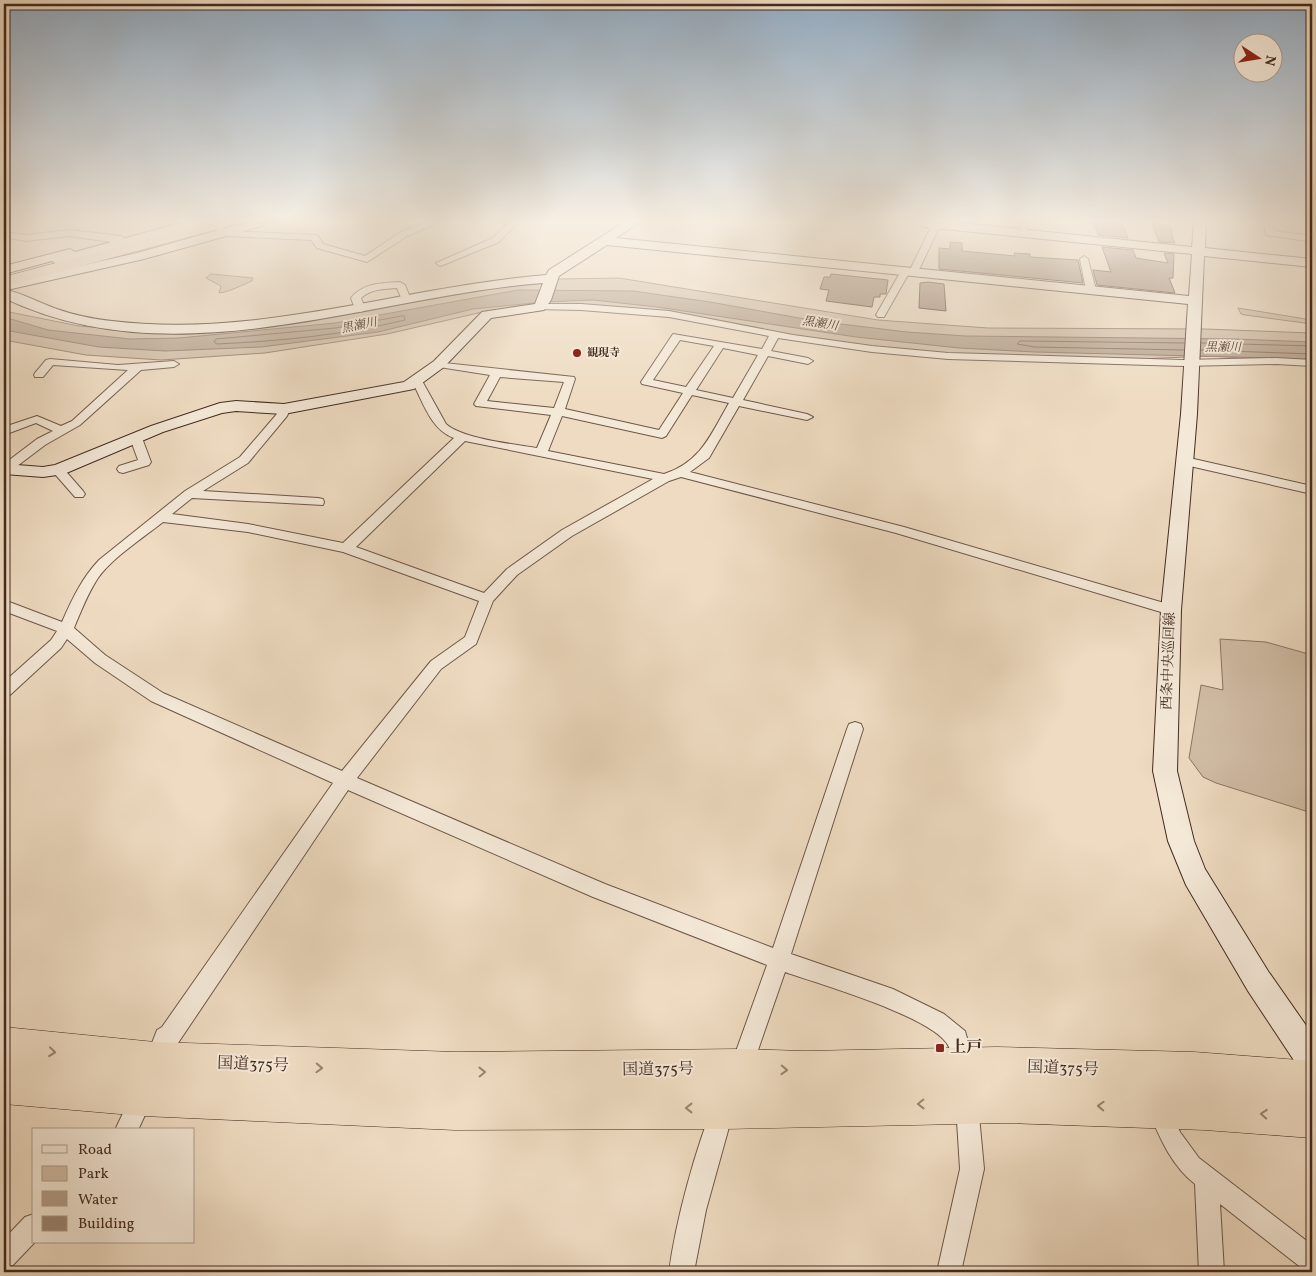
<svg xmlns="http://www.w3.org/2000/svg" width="1316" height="1276" font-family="Vollkorn,'Noto Serif JP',serif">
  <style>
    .green { fill: #d1bda6; stroke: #8a7463 }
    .water { fill: #b49f8a; stroke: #877160 }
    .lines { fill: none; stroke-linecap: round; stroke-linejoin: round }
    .shore { stroke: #7c6555; stroke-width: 1 }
    .building { fill: #9c8774; stroke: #432b20 }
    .street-casing { stroke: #6e5748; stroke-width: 2 }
    .secondary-casing { stroke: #432b20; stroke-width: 2 }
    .highway-casing { stroke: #432b20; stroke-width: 1 }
    .street { fill: #f4e8d7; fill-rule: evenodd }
    .secondary { fill: #f4e8d7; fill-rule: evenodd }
    .highway { fill: #eedbc1; fill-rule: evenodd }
    .oneway { stroke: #988370 }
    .poi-dot { fill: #8f2418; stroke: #f4e8d7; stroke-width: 2 }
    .labels { text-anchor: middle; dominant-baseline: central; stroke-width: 4; stroke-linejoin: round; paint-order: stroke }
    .far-poi-label { font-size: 11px; font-weight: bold; fill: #432b20; stroke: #f4e8d7; text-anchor: start }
    .far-water-label { font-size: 12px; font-style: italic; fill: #5f483a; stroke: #f4e8d7 }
    .street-label { font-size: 14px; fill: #432b20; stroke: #f4e8d7 }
    .near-poi-label { font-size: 16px; font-weight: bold; fill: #432b20; stroke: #f4e8d7; text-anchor: start }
    .near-street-label { font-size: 16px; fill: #432b20; stroke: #f4e8d7 }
  </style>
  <rect width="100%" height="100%" fill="#eedbc1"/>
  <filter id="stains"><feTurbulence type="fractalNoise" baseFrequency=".004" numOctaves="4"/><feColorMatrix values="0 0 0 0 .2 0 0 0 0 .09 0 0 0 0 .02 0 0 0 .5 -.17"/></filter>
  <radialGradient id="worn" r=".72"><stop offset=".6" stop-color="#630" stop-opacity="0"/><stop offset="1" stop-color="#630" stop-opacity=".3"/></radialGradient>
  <path class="green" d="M211 274 253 278 252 281C242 285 229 292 219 293L221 286 206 278Z
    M619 278 878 320 988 328 1205 329 1312 333V362L1209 356 1092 361 976 357 862 348 636 309 580 305 528 306 487 311 387 334 265 353 161 360 86 355 4 340V311L79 326 147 332 257 327 325 318 523 282 558 279Z
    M1238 308 1312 320V324L1245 315 1241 314Z
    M1220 639 1266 642 1312 655V813L1216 783 1203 777 1189 758 1201 685 1223 690Z"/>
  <path class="water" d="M518 290 633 291 710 302 816 321 907 332 965 336 1235 339 1312 342V359L1035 352 959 348 856 337 657 307 593 300 544 302 473 309 378 332 261 347 165 351 99 347 4 330V317L48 330 130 339 179 338 335 323Z"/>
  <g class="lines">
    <path class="shore" d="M404 316 405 320C343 335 281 341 217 344L214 342 216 339 335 328Z
      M1184 343 1020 341 1017 344 1035 347 1184 350
      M1201 343 1312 346
      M1201 350 1312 354"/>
  </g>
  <path class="building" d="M1094 223H1122L1128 238 1098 235Z
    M1152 223 1171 226 1172 236 1175 243 1159 242Z
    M950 242 962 243V251L1015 256 1014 253 1030 254V257L1078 260 1083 283 939 269V248L950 249Z
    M1102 247 1133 250 1136 258 1168 263 1164 253 1174 254 1173 278H1169L1175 293 1097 285 1093 270 1111 272Z
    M831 274 888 280 886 294H880V297H874L872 307 826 301 829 290 820 289 824 277H830Z
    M928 282 944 284 946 311 919 308 920 283Z"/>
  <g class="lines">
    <g class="street-casing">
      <path id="street" d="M425 223H437L407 236 367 262 317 248 311 240 227 236 216 230 220 227 228 231 315 235 318 236 323 244 365 256 401 232Z
        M508 223H517L499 242 443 265 440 266 436 263 493 238Z
        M933 223H941L918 272 913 275 909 273 884 317H878L876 315 901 271 906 268 910 270Z
        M1019 223H1027L1028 237 1021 235Z
        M1264 223H1272L1273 231 1312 236V242L1266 235Z
        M69 230 121 236 129 241 125 244 69 236 26 241 4 237V232L26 235Z
        M1084 256 1088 259 1096 290 1091 293 1086 290 1080 259Z
        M400 282 405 285 411 300 409 302H403L397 288C383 289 371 289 361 298L365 309 363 311 360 312 355 309 351 298C363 283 382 283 400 282Z
        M539 304H581L669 311 793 335 872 346 948 353 1183 360 1276 358 1312 360V366L1276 364 1183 366 948 359 872 352 778 338 771 351 808 358 813 361 808 364 768 356 743 400 807 414 813 417 807 420 739 406 709 458 690 472 904 527 1171 605 1176 606 1178 610 1176 614 1171 615 896 533 681 477 669 481 572 536 517 575 493 601 476 644 441 669 357 778 605 884 773 948 847 729 849 724 855 722 861 724 863 729 791 954 893 989 944 1014 965 1031 975 1067 972 1075 964 1078 956 1075C953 1066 952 1053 948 1045 931 1016 819 984 785 972L749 1076 741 1079 733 1076 730 1068 767 965 593 897 348 790 178 1043 173 1045 164 1069 156 1072 148 1069 145 1061 157 1030 162 1027 333 783 151 701 95 663 67 639 61 648 10 695 4 697V682L51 640 57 631 4 611V600L62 622C72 599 82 578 99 560L185 491 240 457 276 415 280 407H288L290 409 287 416 248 463 203 491 318 498 323 499 324 502 323 505 192 498 172 514 248 524 343 543 454 438C431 430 423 402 412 381L413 379H421L446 424C463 439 513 444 537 448L551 415 476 406 474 404 490 375 439 367 434 364 435 362 574 377 575 379 565 409 659 430 683 393 642 384 641 382 673 334 762 349 769 336 669 317 581 310 536 309 534 307ZM680 340 714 346 686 387 653 380ZM723 348 758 355 733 398 696 390ZM500 377 564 382 554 408 487 401ZM692 395 729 403C711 434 701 462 664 474L548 451 562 416 662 438 666 436ZM465 441 653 479 562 530 507 569 484 593 356 547ZM163 522 248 532 343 552 479 601 465 637 431 661 342 771 163 693 105 655 74 628C81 611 88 593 98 578 113 557 143 538 163 522Z
        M50 359 118 365 174 361 179 364 174 367 141 370 80 425 45 445 8 473 4 474V464L37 439 53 431 36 423 4 435V427L37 416 61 426 72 421 128 370 53 365 43 377H35L34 375 35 373 46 360Z
        M136 434 142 438 151 462 149 465 123 473 119 472 117 469 119 466 138 460 130 438Z
        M1185 457 1312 486V494L1181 464 1179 461 1181 458Z
        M58 466 62 467 83 491 85 494 83 497H75L54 473 52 470Z
        M142 1087 150 1090 153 1098 138 1130H115L134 1090Z
        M967 1094 975 1097 978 1105 984 1169 961 1272H937L960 1169 956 1105 959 1097Z
        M723 1098 731 1101 734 1109 706 1210 694 1272H669C676 1220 695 1150 715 1101Z
        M1159 1099 1167 1102 1180 1132 1199 1158 1312 1245V1272L1303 1269 1220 1204 1224 1272H1199L1195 1184C1171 1165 1160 1138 1148 1110L1151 1102Z
        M34 1214 35 1242 13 1265 4 1268V1239L25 1217Z"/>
    </g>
    <g class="secondary-casing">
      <path id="secondary" d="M180 223H201L199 226 62 264 58 265 52 261 4 274V266L70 249 75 252Z
        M244 223H264L262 226 144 259 7 290C24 294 40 303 57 309 74 315 93 319 112 321 259 339 401 287 546 275L549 270 623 223H638L616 238 1189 296 1192 254 924 227 918 223H962L1192 247 1194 223H1206L1205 248 1312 259V267L1204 256 1197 414 1181 610 1177 771 1194 841 1205 869 1268 971 1312 1034V1075L1301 1071 1248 991 1186 885 1168 841 1153 771 1161 610 1181 414 1188 304 607 245 559 276 551 300 544 310 491 318 444 367 414 389 284 414 236 411 222 413 163 432 64 474 43 477 4 474V464L43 467 55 465 151 426 220 403 236 401 284 404 404 382 434 361 482 312 535 304 543 283C367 297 175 380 4 298V283L137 253Z"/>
    </g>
    <g class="highway-casing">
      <path id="highway" d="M205 223H231L229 226 4 287V277Z
        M4 1027 155 1042 456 1052 740 1049 805 1051 997 1047 1194 1052 1312 1061V1138L1205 1130 1006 1123 724 1129 455 1130 143 1116 4 1104Z"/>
    </g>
    <use href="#street" class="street"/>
    <use href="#secondary" class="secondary"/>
    <use href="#highway" class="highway"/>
  </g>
  <defs><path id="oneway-chevron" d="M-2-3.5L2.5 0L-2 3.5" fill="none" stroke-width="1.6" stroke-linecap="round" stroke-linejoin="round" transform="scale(1.25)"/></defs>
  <g class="oneway">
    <use href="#oneway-chevron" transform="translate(52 1052) rotate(6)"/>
    <use href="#oneway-chevron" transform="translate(319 1068) rotate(2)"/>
    <use href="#oneway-chevron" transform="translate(784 1070) rotate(2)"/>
    <use href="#oneway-chevron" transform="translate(482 1072) rotate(-1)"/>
    <use href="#oneway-chevron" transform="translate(921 1104) rotate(179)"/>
    <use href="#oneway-chevron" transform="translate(1101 1106) rotate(-178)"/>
    <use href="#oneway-chevron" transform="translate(689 1108) rotate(180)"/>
    <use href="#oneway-chevron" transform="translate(1264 1114) rotate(-176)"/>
  </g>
  <linearGradient id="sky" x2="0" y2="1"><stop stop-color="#93acc2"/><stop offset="0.55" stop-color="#f7efe3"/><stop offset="1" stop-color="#f7efe3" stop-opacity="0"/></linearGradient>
  <rect width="1316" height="402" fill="url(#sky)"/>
  <g class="poi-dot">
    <circle cx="577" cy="353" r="5"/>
    <rect x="935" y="1043" width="10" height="10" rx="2.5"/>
  </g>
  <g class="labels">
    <g class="far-poi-label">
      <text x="587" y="353">観現寺</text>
    </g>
    <g class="far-water-label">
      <text transform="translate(820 324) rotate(9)">黒瀬川</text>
      <text transform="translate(359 326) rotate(-11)">黒瀬川</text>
      <text x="1223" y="348">黒瀬川</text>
    </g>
    <g class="street-label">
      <text transform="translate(1169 661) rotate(-88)">西条中央巡回線</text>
    </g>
    <g class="near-poi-label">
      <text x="950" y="1048">上戸</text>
    </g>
    <g class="near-street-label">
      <text transform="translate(253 1065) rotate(2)">国道375号</text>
      <text transform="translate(1063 1069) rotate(2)">国道375号</text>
      <text transform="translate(658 1070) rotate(-1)">国道375号</text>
    </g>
  </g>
  <rect width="1316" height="1276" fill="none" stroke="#eedbc1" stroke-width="20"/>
  <rect x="5" y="5" width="1306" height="1266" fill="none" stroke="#432b20" stroke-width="2.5"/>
  <rect x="10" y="10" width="1296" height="1256" fill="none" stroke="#432b20"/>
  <rect x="32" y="1128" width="162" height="115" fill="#f4e8d7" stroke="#ad9c8e"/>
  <rect x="42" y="1145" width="25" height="8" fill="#f4e8d7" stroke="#ad9c8e"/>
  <text x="78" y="1154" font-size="15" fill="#432b20">Road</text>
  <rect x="42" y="1166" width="25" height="15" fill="#d1bda6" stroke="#ad9c8e"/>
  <text x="78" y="1178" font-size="15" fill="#432b20">Park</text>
  <rect x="42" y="1191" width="25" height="15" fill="#b49f8a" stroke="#ad9c8e"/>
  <text x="78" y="1204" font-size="15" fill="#432b20">Water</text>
  <rect x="42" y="1216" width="25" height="15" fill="#9c8774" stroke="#ad9c8e"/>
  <text x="78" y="1228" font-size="15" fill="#432b20">Building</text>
  <g transform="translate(1258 58) rotate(102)"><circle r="24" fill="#f4e8d7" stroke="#ad9c8e"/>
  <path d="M0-4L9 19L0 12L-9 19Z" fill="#8f2418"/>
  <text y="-8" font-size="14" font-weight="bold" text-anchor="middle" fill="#432b20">N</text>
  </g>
  <rect width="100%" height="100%" filter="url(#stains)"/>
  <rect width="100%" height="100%" fill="url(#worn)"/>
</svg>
